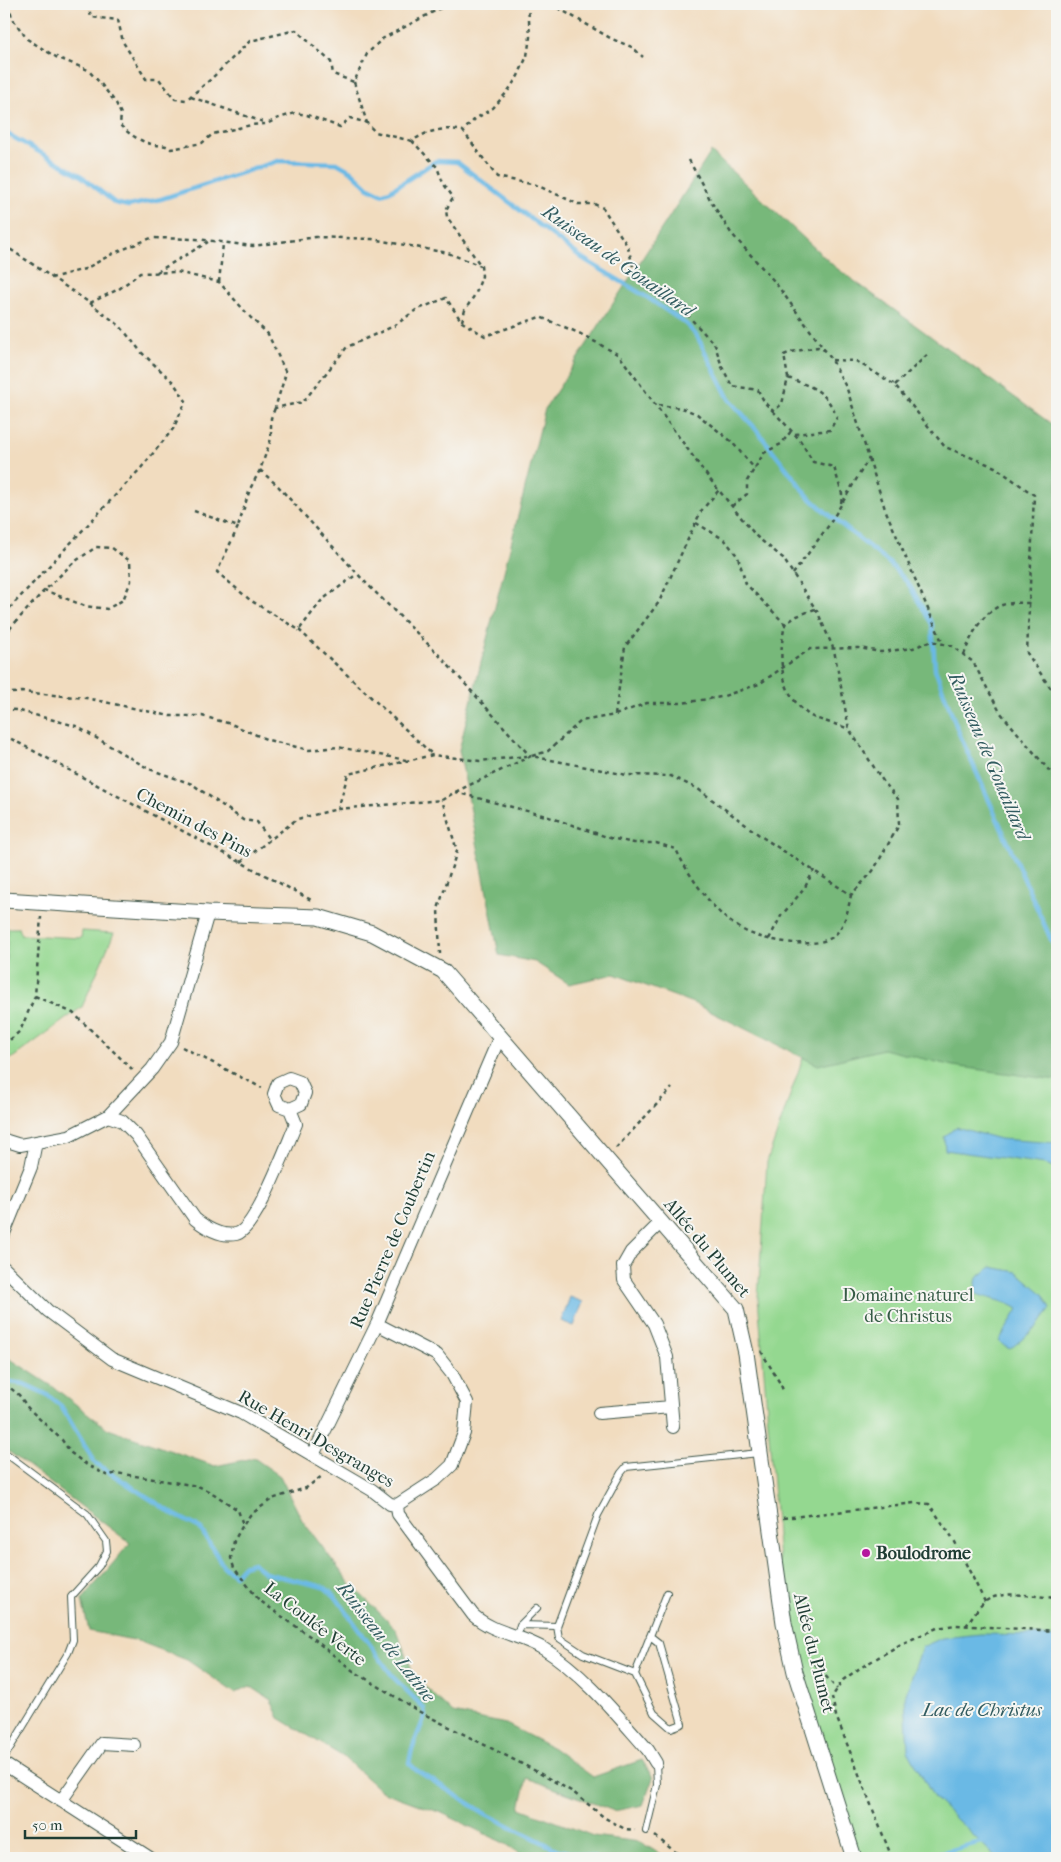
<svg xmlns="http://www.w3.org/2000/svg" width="1061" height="1862" font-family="'IM FELL French Canon',serif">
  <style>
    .green { fill: #94d890; stroke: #5a8a62 }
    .forest { fill: #77b87a; stroke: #4b7a57 }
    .water { fill: #6bb9e5; stroke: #457b8c }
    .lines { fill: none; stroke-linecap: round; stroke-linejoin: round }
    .stream { stroke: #6bb9e5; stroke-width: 4.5 }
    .service-casing { stroke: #3e5549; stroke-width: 8 }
    .minor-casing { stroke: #3e5549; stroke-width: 14 }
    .tertiary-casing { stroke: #3e5549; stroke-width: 17 }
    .path { stroke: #3e5549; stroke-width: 2.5; stroke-dasharray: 4 4; stroke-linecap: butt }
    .service { stroke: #fff; stroke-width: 6 }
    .minor { stroke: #fff; stroke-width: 12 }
    .tertiary { stroke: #fff; stroke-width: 15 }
    .poi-dot { fill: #b5179e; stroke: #f6f6f2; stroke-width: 2 }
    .labels { text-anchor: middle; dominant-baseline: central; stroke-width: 4; stroke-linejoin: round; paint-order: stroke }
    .street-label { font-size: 18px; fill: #1f3d34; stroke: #f6f6f2 }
    .park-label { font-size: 18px; fill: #365c46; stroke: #f6f6f2 }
    .poi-label { font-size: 18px; font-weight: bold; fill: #1f3d34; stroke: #f6f6f2; text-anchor: start }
    .water-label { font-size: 19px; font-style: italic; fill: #325c60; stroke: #f6f6f2 }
  </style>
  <rect width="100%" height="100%" fill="#f6f6f2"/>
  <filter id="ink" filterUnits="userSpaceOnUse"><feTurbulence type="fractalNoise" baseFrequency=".02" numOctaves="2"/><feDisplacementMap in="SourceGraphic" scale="10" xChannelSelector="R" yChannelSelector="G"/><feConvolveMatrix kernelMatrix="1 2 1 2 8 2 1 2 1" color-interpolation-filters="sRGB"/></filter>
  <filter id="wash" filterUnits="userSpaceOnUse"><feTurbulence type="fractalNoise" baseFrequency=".0096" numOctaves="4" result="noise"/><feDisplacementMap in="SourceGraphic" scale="20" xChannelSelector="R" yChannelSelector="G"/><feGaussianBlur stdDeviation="1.12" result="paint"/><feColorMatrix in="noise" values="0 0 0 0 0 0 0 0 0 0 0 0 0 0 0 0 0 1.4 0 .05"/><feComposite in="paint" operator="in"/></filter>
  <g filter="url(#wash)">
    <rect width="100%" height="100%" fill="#f1dcbf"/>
    <path class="green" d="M8 928H19L22 935 81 938 82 931 114 933 82 1007 11 1059 4 1052V992Z
      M817 1017 1057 1066V1858H853L784 1623 758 1297 767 1162Z"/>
    <path class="forest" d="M711 152 835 267 1057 428V1080L953 1066 883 1049 818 1065 693 1003 614 974 569 984 535 962 499 955 459 750 545 409Z
      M4 1355 52 1386 108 1429 215 1466 254 1458 280 1476 302 1520 351 1585 395 1628 415 1677 453 1713 506 1724 553 1748 593 1777 642 1760 653 1778 643 1805 614 1811 527 1778 520 1808 593 1836 640 1842 667 1858H527L506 1844 444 1814 381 1791 342 1756 279 1718 271 1700 250 1686 235 1693 187 1660 138 1641 89 1631 82 1600 130 1543 4 1448Z"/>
    <path class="water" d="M956 1127 1000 1139 1057 1143V1168L1045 1164 945 1150 944 1137Z
      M991 1267 1017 1272 1043 1294 1051 1308 1036 1328 1010 1349 1004 1346 999 1341 1018 1309C1005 1300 988 1299 974 1293L977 1278Z
      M570 1297 583 1302 574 1326 561 1321Z
      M981 1634 1034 1635 1057 1638V1858H997L934 1798 908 1751 905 1697 922 1647 942 1638Z"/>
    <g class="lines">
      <path class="stream" d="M4 132 80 175 115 203 128 206 161 199 278 161 337 163 351 171 369 188 381 194 390 191 436 161 457 162 582 258 645 296 686 324 697 336 729 399 755 428 808 496 827 513 888 562 908 583 932 624 935 669 959 733 1057 953
        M4 1381 24 1384 46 1394 61 1406 95 1463 175 1515 200 1528 224 1567 235 1575 243 1566 253 1563 265 1573 324 1587 335 1596 394 1678 424 1708 425 1716 412 1749 409 1763 416 1770 486 1814 558 1850 594 1858
        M921 1858 981 1842 985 1843"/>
    </g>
  </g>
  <g filter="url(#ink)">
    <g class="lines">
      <g class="service-casing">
        <path id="service" d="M4 1452 87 1514 106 1541 107 1551 99 1566 71 1597 73 1640 68 1653 4 1758
          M520 1625 557 1626
          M650 1636 659 1643 682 1724 671 1728 654 1713 635 1674 583 1654 559 1638 557 1626 598 1515 621 1473 626 1467 759 1453
          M516 1637 520 1625 537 1608
          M635 1674 667 1593
          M646 1831 657 1785 656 1763"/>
      </g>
      <g class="minor-casing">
        <path id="minor" d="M108 1116 122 1121 136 1135 195 1219C206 1228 221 1237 236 1234 256 1230 287 1144 296 1124L290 1109 279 1105 274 1094 278 1083 289 1078 300 1082 305 1093 301 1104 290 1109
          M4 1140 20 1145 69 1136 108 1116 152 1069 171 1042 208 913
          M661 1222 631 1252 623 1266 624 1280 654 1324 667 1357 673 1427
          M4 1233 31 1167 36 1142
          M4 1268 48 1311 112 1359 241 1413 372 1490 390 1504 397 1505 398 1514 473 1615C493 1633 521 1635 544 1649 585 1675 616 1714 648 1750L656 1763
          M377 1324 437 1355 452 1374 467 1402 464 1433 452 1465 437 1479 397 1505
          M599 1413 671 1407
          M313 1455 377 1324 500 1036
          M4 1764 150 1858
          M61 1801 102 1743 134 1745"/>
      </g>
      <g class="tertiary-casing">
        <path id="tertiary" d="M4 900 208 913 318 917 372 933 443 971 736 1309 746 1353 784 1623 795 1672 854 1858"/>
      </g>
      <path class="path" d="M9 4 12 18 27 39 56 57 88 70 101 84 116 103 121 114 120 125C130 135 141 142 155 145 161 146 166 144 171 149L202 143 213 134 251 125 267 124 276 119 295 113 307 115 340 127 350 118 367 123 375 132 412 141
        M88 4 91 17 118 20 123 42 146 79H159L175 99 186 100 210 80 250 41 296 30 331 62 333 74 354 82 367 54 382 39 448 4
        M528 4 530 37 527 56 518 76 508 91 493 108 475 119 463 131 497 177 536 185 578 204H594L603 208 628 247 635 274 643 285 681 304 691 319 715 345 722 367 732 386 758 390 765 403 773 411 782 404 788 378 784 355 791 352 818 347 826 351
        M551 4 612 39 632 47 643 57
        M354 82 367 123
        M191 97 266 123
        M689 160 712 203 731 233 774 281 832 360 847 389 885 509 943 644
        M4 245 90 303 119 289 140 273 177 272 219 282 251 318 268 334 286 373 275 408 303 402 347 347 394 326 416 310 446 298 462 322 485 336 540 317 579 333 619 355 708 477 757 537 783 558 818 613 834 650 849 729 883 781 898 799 899 825 873 871 851 895 762 837 698 789 671 776 627 775 531 756 455 792 442 800 457 851 438 909 440 954
        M157 272 208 242
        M51 278 85 269 114 253 151 238 196 239 253 246 316 237 372 239 448 253 481 266
        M219 282 223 244
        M462 321 465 310 476 293 482 276 481 266 447 217 446 210 453 197 443 183 437 167 412 141C428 130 445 127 463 131
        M832 360 856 361 895 385 945 447 995 467 1034 495 1027 653 1057 698
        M788 378C815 388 825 390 837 417L830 430 795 434
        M895 385 927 355
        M658 405 682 408 697 414 731 441 755 469
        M773 411 800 440 813 462 834 467 842 494 841 504
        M260 470 278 486 364 581 439 655 530 756
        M732 506 747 494V481L764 453 781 444 792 430
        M194 511 238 527 250 489 260 470 271 439V418L275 408
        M696 523 725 540 738 557 746 584 785 624
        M238 527 217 572 250 600 299 630 322 600 357 574
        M793 574 829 525 869 458
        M815 609 797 616 785 624C778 658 779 693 809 715 816 720 838 724 849 729
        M4 614 141 468 173 429 186 401 173 382 142 353 120 326 90 303
        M299 630 433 755
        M4 635 41 594 73 563 96 547 112 548 130 561 131 581 123 600 107 609 85 606 44 590
        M964 655C971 636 981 613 1002 605 1010 602 1022 603 1030 603
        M4 694 22 692 86 698 170 716H202L231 724 268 740 309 750 338 747 406 760
        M4 709 16 710 76 726 149 769 192 784 243 820 257 822 269 839
        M615 715 625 647 659 602 701 511 719 490
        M4 735 313 901
        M532 756 548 751 581 721 615 715 647 703H682L721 697 759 684 810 649 859 648 881 652 913 648 931 641 952 646 973 662 1000 712 1057 780
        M455 792 546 816 610 838 634 843H656L676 849C685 870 710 906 728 920 736 926 745 932 755 935 773 942 822 950 836 934 846 923 848 909 851 895
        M338 809 442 800
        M241 862 297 819 338 809 348 774 433 755 480 761 527 756
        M769 939 781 916 804 889 814 870
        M35 996 73 1013 133 1070
        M4 1045 20 1031 35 996 41 917
        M182 1047 262 1088
        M616 1148 672 1088
        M761 1351 781 1385 784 1393
        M4 1385 9 1387 19 1395 28 1408 62 1440 71 1453 87 1465 108 1476 116 1473 198 1486 214 1494 238 1510 243 1525 234 1541 231 1558 234 1568 259 1600 311 1637 352 1670 420 1712 532 1769 573 1792 605 1818 625 1829 635 1830
        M783 1518 915 1503 929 1504 954 1540 985 1602
        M244 1524 250 1515 272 1499 306 1488 322 1476
        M966 1626C972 1617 978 1607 986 1601 1002 1589 1038 1597 1057 1598
        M815 1664 837 1689
        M655 1836 683 1858
        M892 1858 836 1716 832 1697 843 1680 860 1668 901 1644 937 1628 955 1625 1057 1631"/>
      <use href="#service" class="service"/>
      <use href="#minor" class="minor"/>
      <use href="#tertiary" class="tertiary"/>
    </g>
  </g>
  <circle class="poi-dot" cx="866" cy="1553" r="5"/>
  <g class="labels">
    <g class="street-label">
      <text transform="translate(194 823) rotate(28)">Chemin des Pins</text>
      <text transform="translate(393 1240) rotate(-67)">Rue Pierre de Coubertin</text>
      <text transform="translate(707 1248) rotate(50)">Allée du Plumet</text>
      <text transform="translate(316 1439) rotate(30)">Rue Henri Desgranges</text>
      <text transform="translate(315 1624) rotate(38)">La Coulée Verte</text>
      <text transform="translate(814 1653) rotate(76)">Allée du Plumet</text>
    </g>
    <g class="park-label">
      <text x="908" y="1295">Domaine naturel<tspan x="908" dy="21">de Christus</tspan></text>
    </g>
    <g class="poi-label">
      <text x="876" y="1553">Boulodrome</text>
    </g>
    <g class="water-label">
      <text transform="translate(618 261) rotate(35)">Ruisseau de Gouaillard</text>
      <text transform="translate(989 756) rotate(67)">Ruisseau de Gouaillard</text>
      <text transform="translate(386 1642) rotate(52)">Ruisseau de Latine</text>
      <text x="982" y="1710">Lac de Christus</text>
    </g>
  </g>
  <rect width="1061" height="1862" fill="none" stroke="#f6f6f2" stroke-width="20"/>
  <path d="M25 1830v8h111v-8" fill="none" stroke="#1f3d34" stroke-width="2.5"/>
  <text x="32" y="1830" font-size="15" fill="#1f3d34" stroke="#f6f6f2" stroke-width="4" paint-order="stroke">50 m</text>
</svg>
